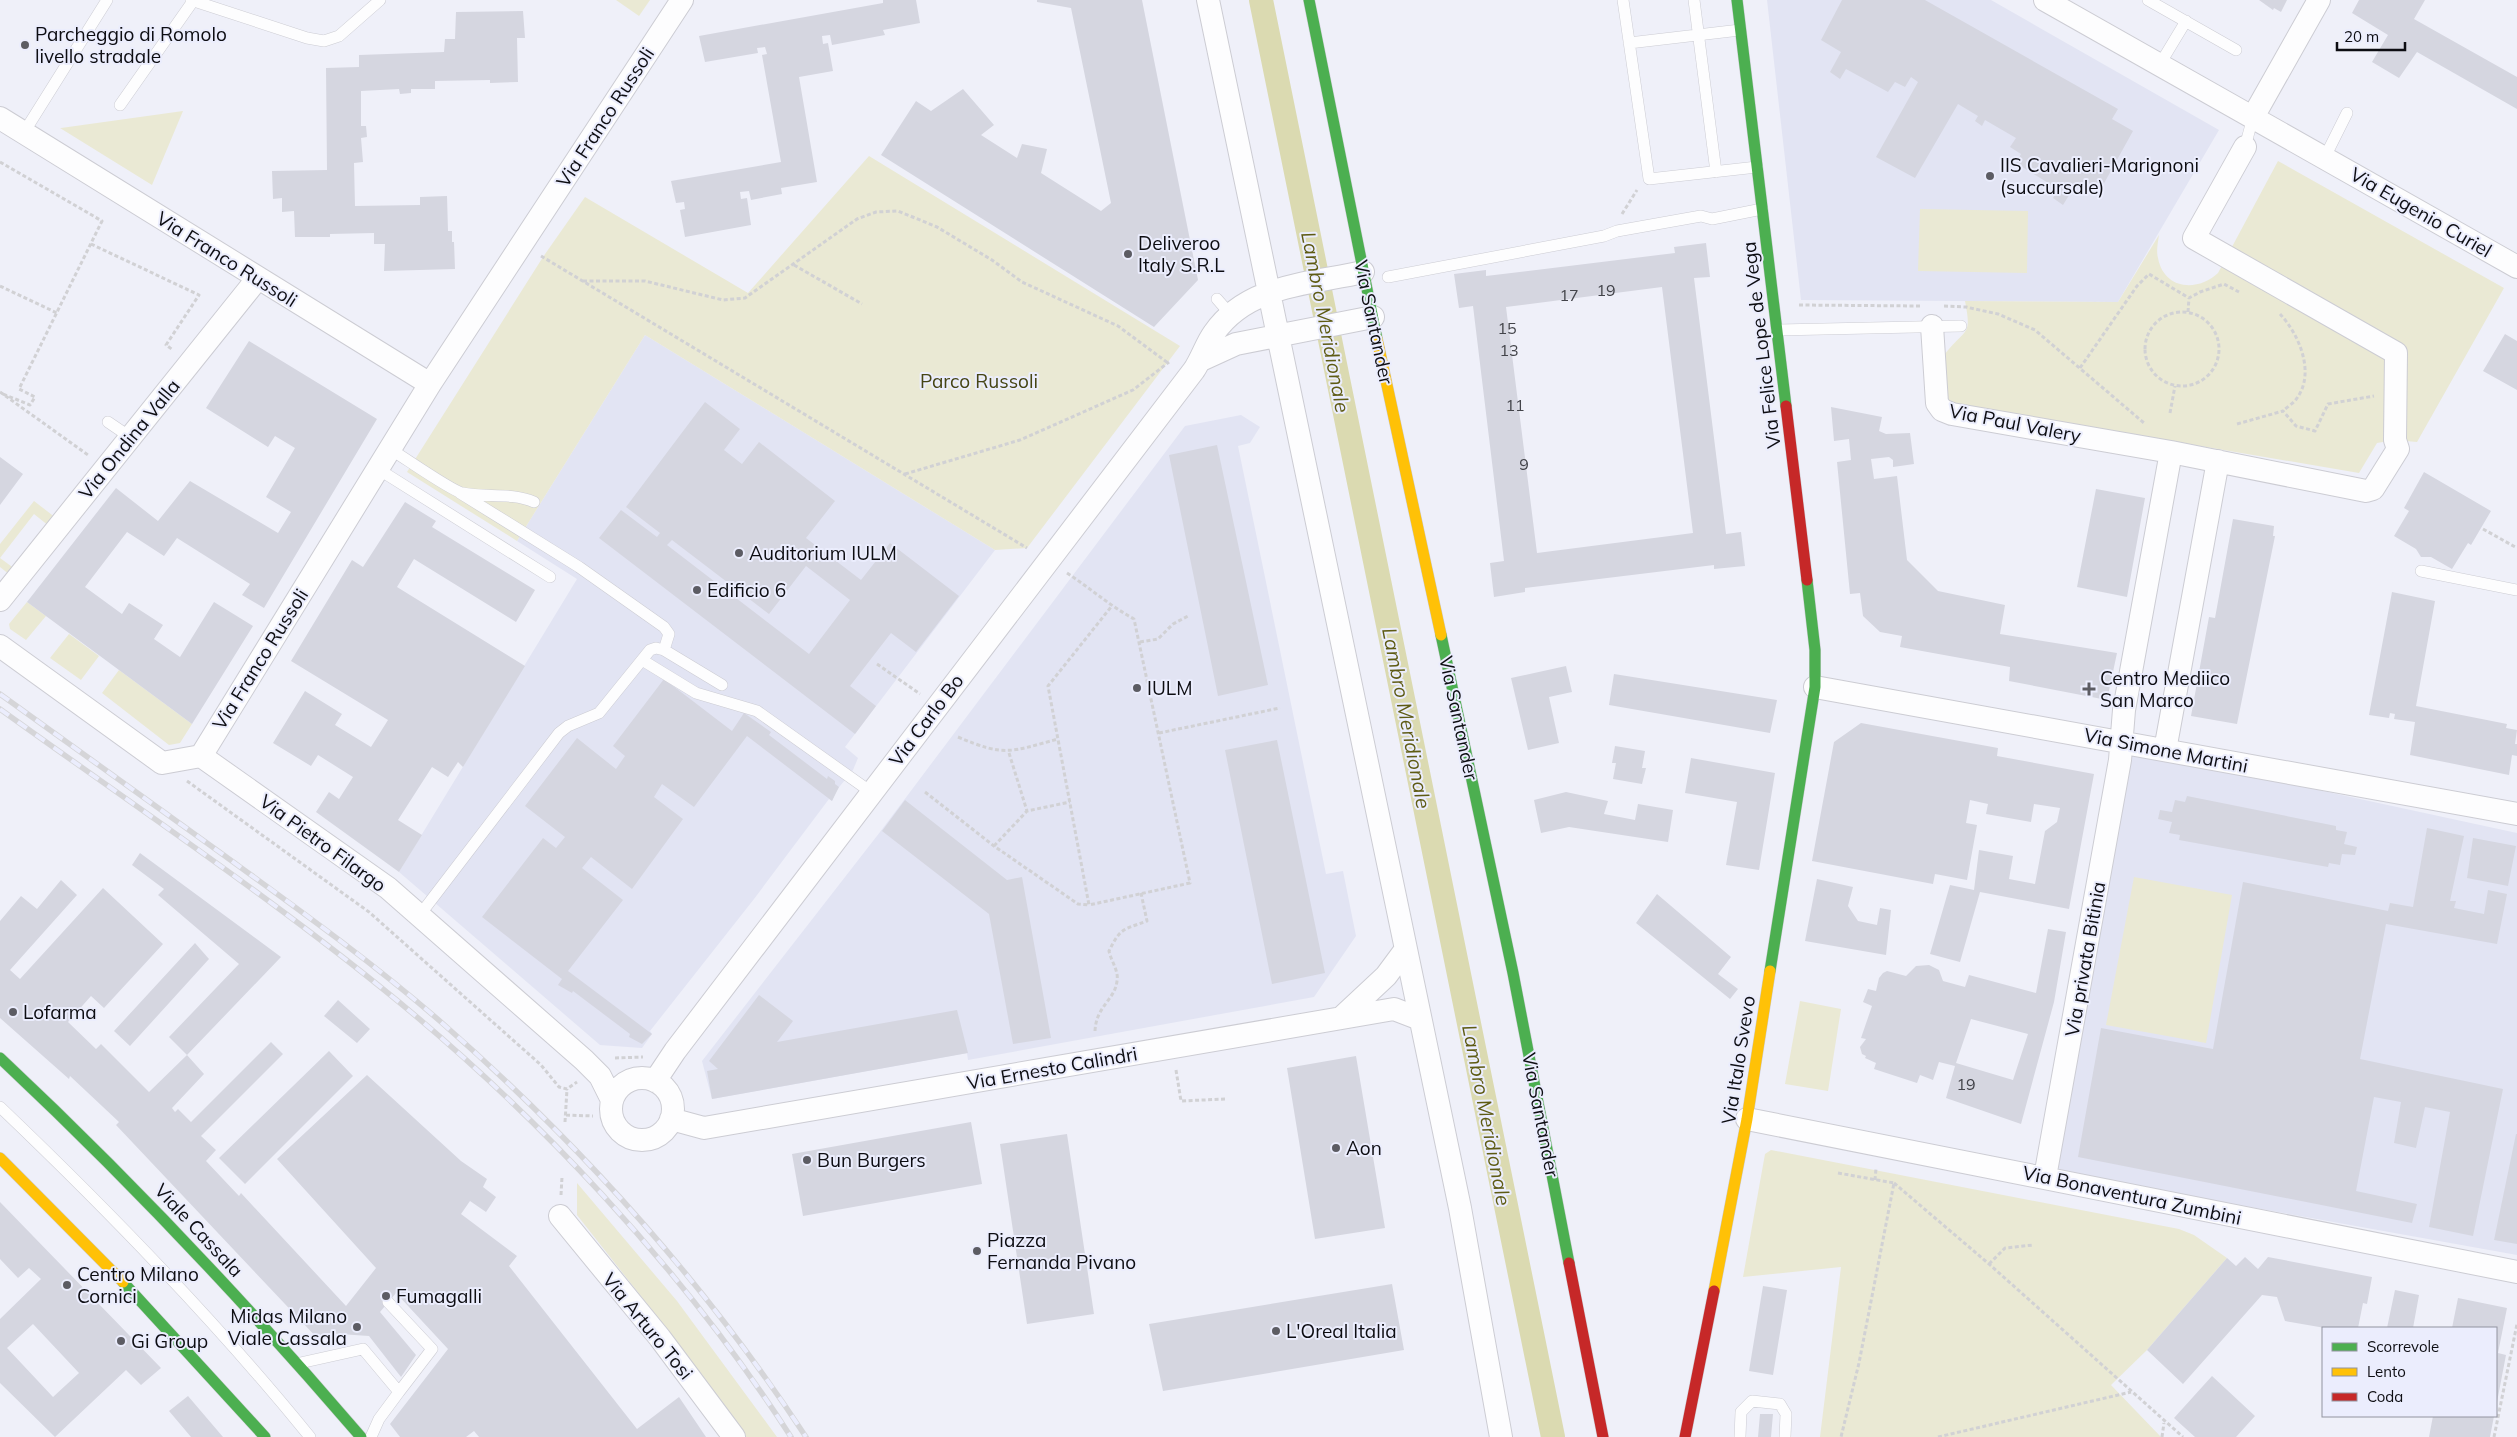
<svg xmlns="http://www.w3.org/2000/svg" width="2517" height="1437" font-family="Mulish,sans-serif">
  <style>
    .built { fill: #e2e4f3 }
    .green { fill: #eae9d4 }
    .lines { fill: none; stroke-linecap: round; stroke-linejoin: round }
    .canal { stroke: #dbdab1; stroke-width: 24 }
    .building { fill: #d5d6e0; fill-rule: evenodd }
    .lane-casing { stroke: #ccccd3; stroke-width: 12 }
    .street-casing { stroke: #ccccd3; stroke-width: 24 }
    .fast-casing { stroke: #ccccd3; stroke-width: 12 }
    .slow-casing { stroke: #ccccd3; stroke-width: 12 }
    .jam-casing { stroke: #ccccd3; stroke-width: 12 }
    .path { stroke: #d1d1d4; stroke-width: 3; stroke-dasharray: 4 2.5; stroke-linecap: butt }
    .lane { stroke: #fdfdfe; stroke-width: 11 }
    .street { stroke: #fdfdfe; stroke-width: 22 }
    .fast { stroke: #4caf50; stroke-width: 11 }
    .slow { stroke: #ffc107; stroke-width: 11 }
    .jam { stroke: #c62828; stroke-width: 11 }
    .rail-casing { stroke: #d5d5d8; stroke-width: 5.5 }
    .rail { stroke: #ebedfd; stroke-width: 4; stroke-dasharray: 11; stroke-linecap: butt }
    .poi-dot { fill: #5c5c63; stroke: #ebedfd; stroke-width: 2 }
    .labels { text-anchor: middle; dominant-baseline: central; stroke-width: 4; stroke-linejoin: round; paint-order: stroke }
    .number-label { font-size: 16px; fill: #43444a }
    .poi-label { font-size: 19px; fill: #0d0d12; stroke: #ebedfd; text-anchor: start }
    .street-label { font-size: 19px; fill: #0d0d12; stroke: #ebedfd }
    .park-label { font-size: 19px; fill: #464514; stroke: #ebedfd }
    .water-label { font-size: 20px; font-style: italic; fill: #5e5b13; stroke: #ebedfd }
  </style>
  <rect width="100%" height="100%" fill="#eff0f9"/>
  <path class="built" d="M1767 0H1991L2219 130 2118 302 1801 300Z
    M645 335 995 550 845 747 858 758 853 770 836 791 832 801 829 799 754 899 650 1031 652 1034 642 1048 600 1045 399 872 577 579 517 541Z
    M1241 415 1260 427 1250 443 1238 446 1326 874 1343 871 1356 936 1314 997 968 1060 967 1053 712 1099 702 1061 880 832 1185 426Z
    M2133 750 2517 833V1255L2055 1172Z"/>
  <path class="green" d="M616 0H650L639 16Z
    M183 111 152 185 60 128H61Z
    M869 156 1180 346 1027 548 995 550 645 335 517 541 407 472 543 257 585 197 748 293Z
    M2278 161 2504 288 2417 442 2395 440 2377 443 2359 473 1948 403 1945 354C1966 327 1972 337 1965 301L2118 302 2159 235C2158 242 2156 251 2158 258 2164 290 2198 292 2218 273Z
    M1920 209 2028 211 2027 273 1918 271Z
    M34 501 56 518 49 526 34 514 0 558 15 569 10 575 0 567V544Z
    M27 602 46 616 26 640 10 629 9 624Z
    M69 634 99 656 81 680 50 658Z
    M119 670 192 724 180 743 169 745 102 693Z
    M2134 877 2232 895 2206 1043 2106 1025Z
    M1800 1001 1841 1009 1828 1091 1785 1084Z
    M1771 1150 2179 1229 2194 1235 2227 1258 2147 1350 2111 1385 2161 1437H1820L1841 1267 1743 1277 1765 1154Z
    M577 1183 677 1301 777 1437H744L677 1342 577 1215Z"/>
  <g class="lines">
    <path class="canal" d="M1261 0 1553 1437"/>
  </g>
  <path class="building" d="M883 0H916L920 23 883 30 885 35 832 45 830 35 822 36 823 44 828 43 833 71 799 77 817 182 781 188 782 194 751 200 749 191 740 192 741 199 747 198 751 225 685 237 680 210 685 209 684 202 676 203 671 181 781 162 762 55 767 54 765 47 757 48 758 53 705 62 699 36 883 3Z
    M1037 0H1142L1198 280 1154 327 881 155 916 101 931 111 963 89 994 125 981 135 1017 158 1022 144 1047 149 1041 173 1101 211 1111 203 1071 8 1037 2Z
    M1842 0H1925L2118 109 2112 119 2133 131 2097 196 2076 184 2063 205 2053 198 2058 189 2016 163 2021 154 2010 147 2016 138 1985 120 1982 126 1975 121 1978 116 1958 104 1915 178 1876 157 1918 82 1911 77 1905 87 1895 82 1888 92 1846 69 1840 79 1830 72 1841 52 1821 40Z
    M2259 0H2287L2281 12 2274 8 2273 10Z
    M2359 0H2425L2414 19 2517 77V109L2417 52 2399 78 2372 62 2388 35 2352 13Z
    M523 11 525 38H517L518 82 490 83V80L435 81V89H411V93L400 94 399 89 361 91V126H366L367 137 361 138 363 162 354 163 355 206 420 205V197L447 196 448 231H452V242H454L455 269 384 271 385 244H374V233L330 234V237H295L294 211 282 212V198L273 199 272 171 327 170 326 68 359 67V55L444 52 445 39H455L456 12Z
    M1706 243 1710 277 1694 278 1726 534 1741 532 1745 566 1714 569V565L1525 588V592L1494 597 1490 563 1504 561 1473 306 1459 308 1454 274 1486 270V276L1675 253 1674 247ZM1662 287 1693 533 1537 553 1506 307Z
    M2505 334 2517 341V390L2483 371Z
    M249 341 377 419 264 608 242 595 250 584 177 538 164 556 127 532 85 587 122 614 129 603 163 625 154 639 180 657 214 602 253 626 192 724 27 602 116 488 158 521 190 481 278 533 291 512 266 497 295 448 275 436 268 447 206 408Z
    M705 402 740 429 724 450 742 464 759 442 835 501 806 538 861 580 890 543 959 596 916 652 891 633 850 686 876 706 855 734 599 538 621 510 657 537 660 533 626 507ZM672 540 769 614 806 566 850 600 809 654 667 545Z
    M1831 407 1882 417 1879 431 1886 434 1910 433 1914 464 1893 467V460L1889 457 1871 459 1874 479 1897 476 1907 560 1938 591 2005 605 2000 634 2117 653 2107 700 2009 681 2010 667 1900 647 1902 636 1880 632 1863 616 1860 593 1850 594 1837 462 1851 460 1849 439 1834 441Z
    M1217 445 1268 685 1218 696 1169 455Z
    M0 457 23 474 0 505Z
    M2424 472 2491 511 2471 545 2468 543 2452 569 2431 557H2421L2416 549 2394 536 2409 511 2404 508Z
    M2096 489 2145 498 2127 597 2077 587Z
    M405 502 436 521 432 527 535 590 516 622 414 559 397 587 525 666 463 767 458 762 448 777 432 767 398 820 422 835 399 872 316 812 329 792 339 799 353 777 318 755 311 766 273 743 305 691 342 714 335 725 371 747 388 720 291 661 352 560 363 567Z
    M2233 519 2274 526 2273 536H2275L2237 724 2191 716 2209 617 2215 618Z
    M2392 592 2435 601 2416 706 2507 724 2506 728 2517 730 2515 744H2517V756L2512 755 2509 775 2410 755 2415 722 2394 719 2395 714 2390 713 2389 718 2369 715Z
    M1566 666 1572 692 1549 697 1559 743 1528 750 1511 678Z
    M1614 674 1777 700 1770 733 1609 705Z
    M664 679 732 731 744 713 771 732 769 735 827 779 828 776 835 781V784L839 787 832 801 747 736 694 807 662 784 654 797 683 819 632 889 591 857 582 868 623 900 568 971 652 1034 642 1044 629 1037 630 1034 573 991 572 993 558 985 562 979 482 917 543 838 556 848 565 837 525 806 577 738 616 769 625 756 613 746Z
    M1861 723 1998 748 1997 756 2094 774 2069 909 1980 892 1960 962 1930 954 1950 885 1974 890 1979 850 2013 856 2009 879 2035 884 2045 831 2057 822 2060 808 2034 804 2031 822 1986 814 1988 804 1970 800 1966 823 1977 825 1967 880 1935 874 1933 884 1812 861 1834 742Z
    M1277 740 1325 973 1272 984 1225 750Z
    M1615 746 1645 751 1642 768H1646L1642 784 1613 779 1616 763H1612Z
    M1691 758 1775 773 1759 870 1726 865 1737 802 1685 793Z
    M1566 792 1608 801 1604 814 1635 820 1638 804 1673 810 1668 842 1569 827 1541 833 1534 800Z
    M2187 796 2336 826V830L2347 832 2344 844 2357 847 2355 855 2342 854 2340 865 2329 863 2328 867 2179 840 2180 835 2169 833 2172 822 2158 819 2160 810 2172 812 2175 800 2185 802Z
    M905 800 1007 880 1022 877 1051 1038 1013 1044 989 914 882 831Z
    M2427 828 2464 836 2450 901H2456L2454 908 2484 914 2488 890 2507 894 2497 944 2386 924 2360 1059 2503 1089 2473 1236 2429 1227 2450 1112 2425 1107 2416 1148 2394 1143 2401 1102 2374 1097 2356 1191 2417 1204 2412 1223 2078 1157 2101 1028 2213 1049 2243 882 2388 911 2390 903 2413 907Z
    M2473 838 2516 846 2508 886 2467 878Z
    M140 853 281 957 187 1055 169 1037 239 964 158 895 164 889 132 865Z
    M1817 879 1853 887 1848 906 1858 921 1877 925 1880 908 1891 910 1886 955 1805 941Z
    M61 880 77 895 10 970 20 979 103 888 163 944 104 1008 91 996 68 1022 96 1049 101 1044 149 1092 187 1055 204 1074 172 1108 175 1112 178 1109 191 1122 271 1042 283 1054 201 1136 216 1150 206 1161 239 1196 241 1193 346 1306 376 1268 277 1159 367 1075 461 1161 487 1179 483 1187 496 1197 486 1212 470 1201 461 1214 517 1256 509 1266 637 1429 679 1397 706 1437H479L474 1431 466 1437H400L390 1424 448 1349 396 1293 380 1312 416 1355 401 1377 369 1336 325 1333 319 1340 116 1125 119 1122 70 1076 69 1079 0 1018V921L21 896 37 909Z
    M1657 894 1731 957 1718 974 1738 989 1730 999 1636 923Z
    M2048 929 2066 932 2054 1002 2021 1124 1946 1098 1955 1066 1939 1062 1933 1080 1920 1075 1917 1083 1874 1069 1876 1063 1865 1058 1866 1056 1862 1054 1860 1047 1866 1039 1861 1038 1872 1006 1863 1002 1868 989 1876 991 1879 978 1883 973 1887 971 1906 976 1916 966 1929 965 1939 970 1943 981 1965 987 1969 975 2036 993ZM1971 1019 2028 1034 2013 1080 1956 1063Z
    M195 943 209 959 130 1046 114 1031Z
    M759 995 793 1021 777 1042 957 1010 968 1053 712 1099 707 1071 718 1069 709 1061Z
    M338 1000 370 1029 357 1043 324 1016Z
    M329 1051 353 1076 245 1184 219 1158Z
    M1356 1056 1385 1228 1315 1239 1287 1068Z
    M971 1122 982 1184 803 1216 792 1154Z
    M1067 1134 1094 1314 1027 1324 1000 1144Z
    M2516 1134H2517V1244L2494 1240Z
    M0 1202 161 1368 141 1385 126 1370 55 1437 0 1383V1319L41 1279 29 1268 18 1278 0 1259ZM33 1324 79 1373 53 1397 7 1348Z
    M2245 1257 2258 1269 2268 1257 2372 1277 2367 1304 2363 1303 2358 1328H2325L2285 1321 2277 1297 2262 1295 2183 1384 2147 1350 2227 1258 2236 1266Z
    M1392 1284 1404 1350 1163 1391 1149 1324Z
    M1763 1286 1787 1290 1773 1375 1749 1371Z
    M2395 1290 2419 1295 2413 1328H2387Z
    M2458 1298 2507 1308 2498 1353 2506 1355 2497 1402 2496 1328H2452Z
    M2212 1376 2255 1416 2236 1437H2195L2174 1418Z
    M188 1396 223 1437H191L169 1411Z
    M1760 1414H1773L1771 1437H1758Z
    M2433 1416H2494L2490 1437H2429Z"/>
  <g class="lines">
    <g class="lane-casing">
      <path id="lane" d="M191 0 307 38 324 41 339 36 380 0
        M1623 0 1649 179 1757 167
        M1694 0 1716 172
        M2148 0 2236 50
        M1629 43 1740 30
        M2160 64 2186 21
        M120 105 193 1
        M23 134 107 0
        M2245 147 2253 117
        M2325 157 2347 113
        M1388 277 1604 236 1617 231 1701 216 1712 219 1762 209
        M1217 299 1231 315
        M1777 330 1961 326
        M108 422 130 437
        M390 449C405 458 450 490 462 493 486 498 511 492 534 502
        M378 469 550 577
        M460 493 579 567 664 627 669 634 664 650
        M2421 571 2517 590
        M642 660 696 693 757 711 871 792
        M419 916 559 733 568 726 599 713 650 650 656 648 664 650 722 685
        M0 1107C109 1211 215 1320 310 1437
        M388 1302 432 1349 399 1392
        M300 1363 363 1349 399 1392 379 1419 371 1437
        M1740 1437 1741 1412 1752 1401 1780 1404 1786 1414 1785 1437"/>
    </g>
    <g class="street-casing">
      <path id="street" d="M1208 0 1460 1208 1501 1437
        M2045 0 2517 267
        M2253 117 2319 0
        M0 118 430 384
        M1932 326 1937 403 1942 410 1952 414 2171 452 2366 491 2373 489 2398 449 2395 440 2396 353 2194 238 2245 147
        M1201 360 1236 344 1373 317
        M0 600 258 278
        M0 646 162 763 201 756 388 888 584 1060 600 1076 612 1100
        M1815 687 2517 814
        M2165 750 2218 461
        M201 756 430 384 682 0
        M1341 1018 1386 976 1406 949
        M611 1109a31 31 0 1 1 62 0a31 31 0 1 1-62 0Z
        M655 1081 675 1051 1194 370C1202 358 1206 344 1214 333 1248 284 1311 284 1363 272
        M671 1119 704 1128 1394 1009 1420 1019
        M1747 1119 2517 1272
        M2045 1177 2120 760 2124 710 2171 452
        M560 1216 660 1338 734 1437"/>
    </g>
    <g class="fast-casing">
      <path id="fast" d="M1309 0 1377 339
        M1737 0 1786 406
        M1441 635 1513 973 1569 1263
        M1770 971 1815 687V650L1807 580
        M0 1058C128 1178 247 1304 361 1437
        M123 1282 265 1437"/>
    </g>
    <g class="slow-casing">
      <path id="slow" d="M1377 339 1441 635
        M0 1158 123 1282
        M1714 1291 1747 1119 1770 971"/>
    </g>
    <g class="jam-casing">
      <path id="jam" d="M1786 406 1807 580
        M1569 1263 1603 1437
        M1685 1437 1714 1291"/>
    </g>
    <path class="path" d="M0 162 102 221 19 389 35 397 30 405 3 394
      M1622 214 1637 190
      M91 244 199 295 166 345 173 350
      M541 256 1027 548
      M794 265 862 304
      M583 281H645L723 300 745 298 857 219 876 212 898 211 937 227 992 260 1022 282 1118 326 1168 363
      M0 286 57 313
      M1799 305 1922 306
      M1944 306 1966 307 1998 314 2035 330 2144 423
      M2188 312 2189 298
      M2145 349a37 37 0 1 1 74 0a37 37 0 1 1-74 0Z
      M2280 314C2298 333 2316 372 2297 398 2294 403 2287 407 2283 411
      M2080 368 2137 286 2149 274 2189 298 2200 292 2224 284 2239 292
      M0 392 88 455
      M2170 413 2175 386
      M2237 424 2283 411 2296 426 2315 431 2328 404 2374 396
      M905 474 1020 440 1133 390 1169 362
      M2483 529 2517 548
      M1067 573C1090 588 1110 606 1134 619L1190 883 1089 905
      M1140 642 1158 639 1173 624 1188 616
      M877 664 920 694
      M1159 733 1280 708
      M958 737C1005 757 1010 752 1058 739
      M1009 753 1027 811
      M187 781 369 912 541 1065 559 1087 567 1089 577 1082
      M925 792 994 846 1078 904 1089 905 1048 686 1111 607
      M994 846 1027 811 1070 802
      M1095 1031C1096 1006 1115 1000 1117 981 1119 971 1111 961 1109 951 1121 927 1123 930 1147 921L1141 893
      M615 1058 643 1057
      M1176 1070 1181 1101 1225 1099
      M566 1115 593 1116
      M565 1122 567 1089
      M1838 1173 1894 1183 1859 1363 1841 1437
      M1875 1180 1876 1168
      M1894 1183 1989 1264 2183 1437
      M561 1195 562 1177
      M1989 1264 2005 1248 2033 1245
      M1938 1437 2131 1392
      M2162 1437 2164 1423
      M2494 1437 2517 1324"/>
    <use href="#lane" class="lane"/>
    <use href="#street" class="street"/>
    <use href="#fast" class="fast"/>
    <use href="#slow" class="slow"/>
    <use href="#jam" class="jam"/>
    <g class="rail-casing">
      <path id="rail" d="M0 694C75 748 150 802 225 856 298 909 372 962 441 1022 579 1143 705 1283 806 1437
        M0 709C126 800 256 887 378 985 533 1109 684 1270 791 1437"/>
    </g>
    <use href="#rail" class="rail"/>
  </g>
  <g class="poi-dot">
    <circle cx="25" cy="45" r="5"/>
    <circle cx="1990" cy="176" r="5"/>
    <circle cx="1128" cy="254" r="5"/>
    <circle cx="739" cy="553" r="5"/>
    <circle cx="697" cy="590" r="5"/>
    <circle cx="1137" cy="688" r="5"/>
    <path d="M2086.5 681.5h5v5h5v5h-5v5h-5v-5h-5v-5h5z"/>
    <circle cx="13" cy="1012" r="5"/>
    <circle cx="1336" cy="1148" r="5"/>
    <circle cx="807" cy="1160" r="5"/>
    <circle cx="977" cy="1251" r="5"/>
    <circle cx="67" cy="1285" r="5"/>
    <circle cx="386" cy="1296" r="5"/>
    <circle cx="357" cy="1327" r="5"/>
    <circle cx="1276" cy="1331" r="5"/>
    <circle cx="121" cy="1341" r="5"/>
  </g>
  <g class="labels">
    <g class="number-label">
      <text x="1606" y="290">19</text>
      <text x="1569" y="295">17</text>
      <text x="1507" y="328">15</text>
      <text x="1509" y="350">13</text>
      <text x="1515" y="405">11</text>
      <text x="1524" y="464">9</text>
      <text x="1966" y="1084">19</text>
    </g>
    <g class="poi-label">
      <text x="35" y="34">Parcheggio di Romolo<tspan x="35" dy="22">livello stradale</tspan></text>
      <text x="2000" y="165">IIS Cavalieri-Marignoni<tspan x="2000" dy="22">(succursale)</tspan></text>
      <text x="1138" y="243">Deliveroo<tspan x="1138" dy="22">Italy S.R.L</tspan></text>
      <text x="749" y="553">Auditorium IULM</text>
      <text x="707" y="590">Edificio 6</text>
      <text x="2100" y="678">Centro Mediico<tspan x="2100" dy="22">San Marco</tspan></text>
      <text x="1147" y="688">IULM</text>
      <text x="23" y="1012">Lofarma</text>
      <text x="1346" y="1148">Aon</text>
      <text x="817" y="1160">Bun Burgers</text>
      <text x="987" y="1240">Piazza<tspan x="987" dy="22">Fernanda Pivano</tspan></text>
      <text x="77" y="1274">Centro Milano<tspan x="77" dy="22">Cornici</tspan></text>
      <text x="396" y="1296">Fumagalli</text>
      <text x="347" y="1316" text-anchor="end">Midas Milano<tspan x="347" dy="22">Viale Cassala</tspan></text>
      <text x="1286" y="1331">L'Oreal Italia</text>
      <text x="131" y="1341">Gi Group</text>
    </g>
    <g class="street-label">
      <text transform="translate(605 117) rotate(-57)">Via Franco Russoli</text>
      <text transform="translate(2421 212) rotate(30)">Via Eugenio Curiel</text>
      <text transform="translate(227 259) rotate(32)">Via Franco Russoli</text>
      <text transform="translate(1374 322) rotate(78)">Via Santander</text>
      <text transform="translate(1761 345) rotate(-97)">Via Felice Lope de Vega</text>
      <text transform="translate(2015 423) rotate(11)">Via Paul Valery</text>
      <text transform="translate(129 439) rotate(-51)">Via Ondina Valla</text>
      <text transform="translate(260 659) rotate(-58)">Via Franco Russoli</text>
      <text transform="translate(1459 718) rotate(78)">Via Santander</text>
      <text transform="translate(926 720) rotate(-53)">Via Carlo Bo</text>
      <text transform="translate(2166 750) rotate(11)">Via Simone Martini</text>
      <text transform="translate(323 843) rotate(36)">Via Pietro Filargo</text>
      <text transform="translate(2085 959) rotate(-80)">Via privata Bitinia</text>
      <text transform="translate(1738 1060) rotate(-81)">Via Italo Svevo</text>
      <text transform="translate(1052 1068) rotate(-10)">Via Ernesto Calindri</text>
      <text transform="translate(1541 1115) rotate(79)">Via Santander</text>
      <text transform="translate(2132 1195) rotate(12)">Via Bonaventura Zumbini</text>
      <text transform="translate(199 1230) rotate(47)">Viale Cassala</text>
      <text transform="translate(648 1326) rotate(51)">Via Arturo Tosi</text>
    </g>
    <g class="park-label">
      <text x="979" y="381">Parco Russoli</text>
    </g>
    <g class="water-label">
      <text transform="translate(1326 322) rotate(79)">Lambro Meridionale</text>
      <text transform="translate(1407 718) rotate(79)">Lambro Meridionale</text>
      <text transform="translate(1487 1115) rotate(79)">Lambro Meridionale</text>
    </g>
  </g>
  <rect x="2322" y="1327" width="175" height="90" fill="#ebedfd" stroke="#92939f"/>
  <rect x="2332" y="1343" width="25" height="8" fill="#4caf50" stroke="#92939f"/>
  <text x="2367" y="1352" font-size="15" fill="#0d0d12">Scorrevole</text>
  <rect x="2332" y="1368" width="25" height="8" fill="#ffc107" stroke="#92939f"/>
  <text x="2367" y="1377" font-size="15" fill="#0d0d12">Lento</text>
  <rect x="2332" y="1393" width="25" height="8" fill="#c62828" stroke="#92939f"/>
  <text x="2367" y="1402" font-size="15" fill="#0d0d12">Coda</text>
  <path d="M2337 42v8h68v-8" fill="none" stroke="#0d0d12" stroke-width="2.5"/>
  <text x="2344" y="42" font-size="15" fill="#0d0d12" stroke="#ebedfd" stroke-width="4" paint-order="stroke">20 m</text>
</svg>
